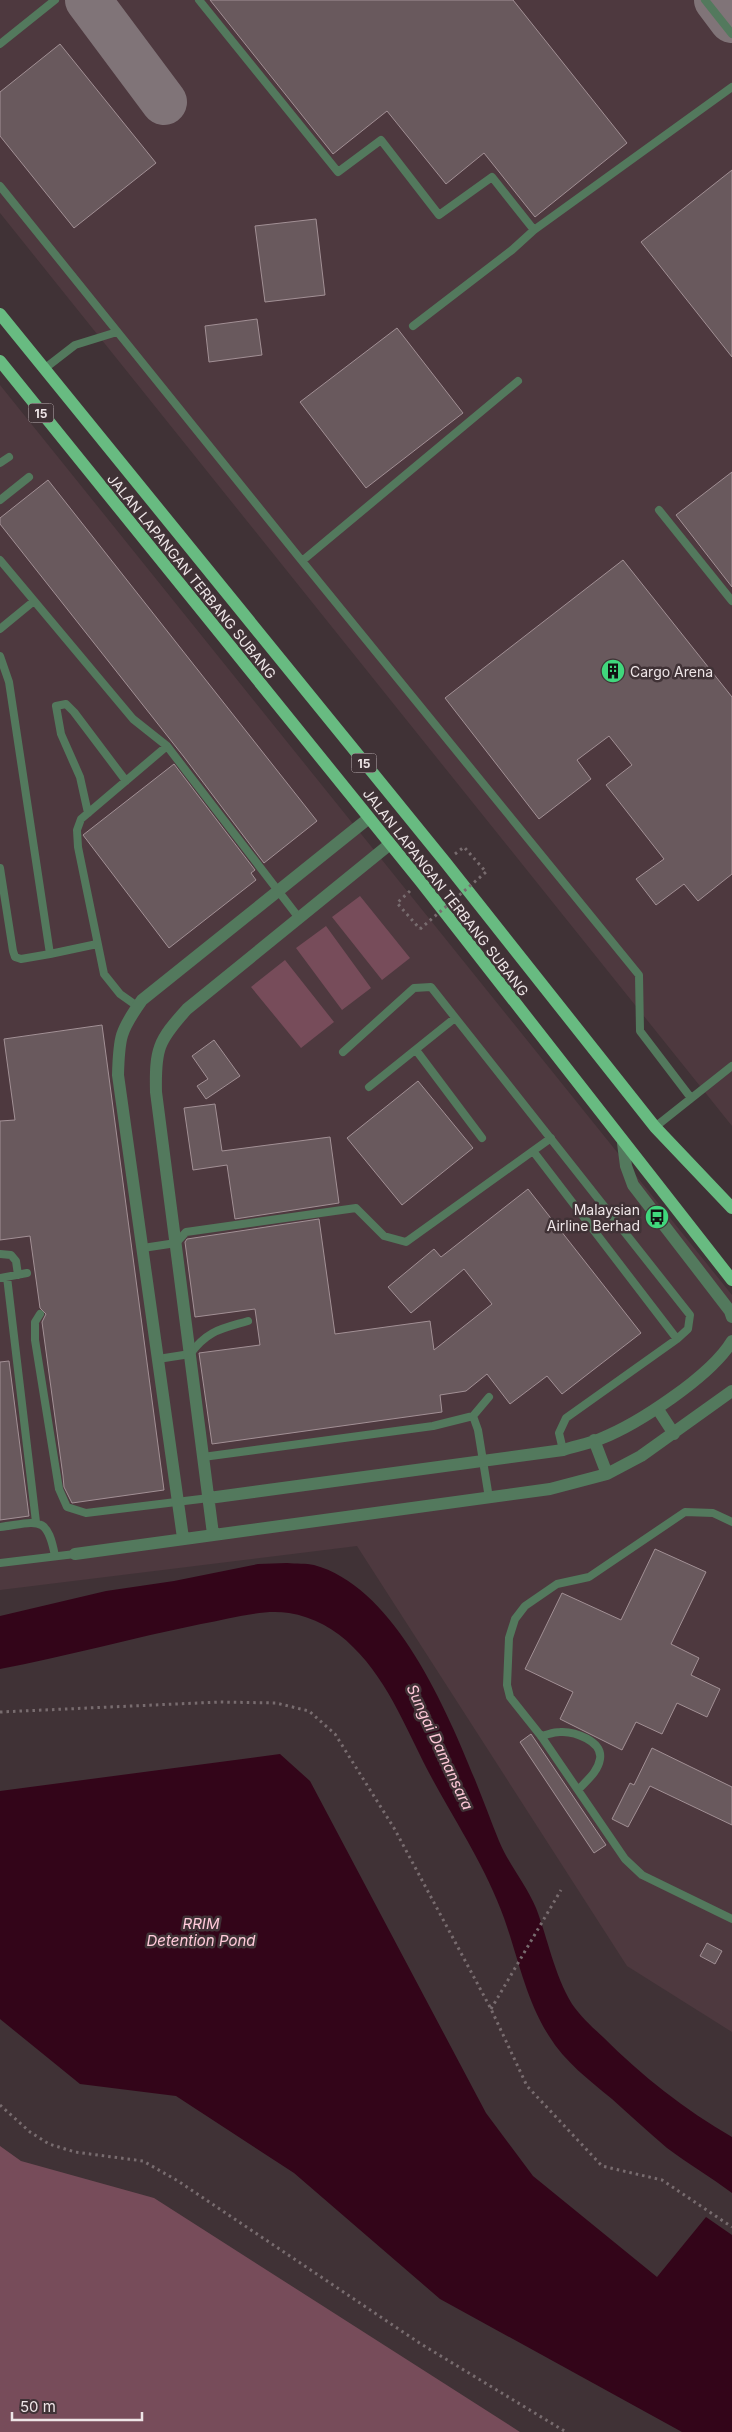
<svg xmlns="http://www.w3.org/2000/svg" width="732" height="2432" font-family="Inter,sans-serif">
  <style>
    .built { fill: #4e393f }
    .green { fill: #774c5a }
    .water { fill: #330519 }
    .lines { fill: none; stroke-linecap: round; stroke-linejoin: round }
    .taxiway { stroke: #807478; stroke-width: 46 }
    .building { fill: #69595d; stroke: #a29095 }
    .path { stroke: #786c6f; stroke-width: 3; stroke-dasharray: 2.5 4; stroke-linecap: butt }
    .service { stroke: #53795d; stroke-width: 8 }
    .minor { stroke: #53795d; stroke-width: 12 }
    .primary { stroke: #68bb81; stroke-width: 12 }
    .path-bridge { stroke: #786c6f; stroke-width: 3; stroke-dasharray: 2.5 4; stroke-linecap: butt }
    .labels { text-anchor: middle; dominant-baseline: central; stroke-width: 5; stroke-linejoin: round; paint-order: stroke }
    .shield { fill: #403236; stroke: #baafb2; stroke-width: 1 }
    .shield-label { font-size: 12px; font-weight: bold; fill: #eee5e7 }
    .street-label { font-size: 14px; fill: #eee5e7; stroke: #403236 }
    .poi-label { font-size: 14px; fill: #eee5e7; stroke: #403236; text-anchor: start }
    .water-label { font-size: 15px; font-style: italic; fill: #ffc9d9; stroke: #403236 }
  </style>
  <rect width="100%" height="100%" fill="#403236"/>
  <path class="built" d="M0 0H732V1126L0 213Z
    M0 385 732 1295V2032L627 1966 357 1546 0 1590Z"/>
  <path class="green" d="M360 896 410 958 382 980 332 917Z
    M326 926 371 988 342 1010 296 948Z
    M285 960 334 1022 301 1048 251 987Z
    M0 2146 21 2161 154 2198 520 2432H0Z"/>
  <path class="water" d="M287 1563C296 1564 306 1563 314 1565 410 1591 466 1758 499 1841 509 1865 526 1884 536 1908 548 1939 554 1974 572 2004 581 2017 592 2027 603 2037 642 2076 685 2110 732 2137V2193C711 2177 688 2164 667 2148 648 2132 630 2115 612 2099 589 2080 565 2062 549 2036 526 2000 518 1957 504 1918 487 1870 458 1826 434 1782 409 1737 391 1684 353 1647 336 1629 313 1617 289 1613 260 1609 229 1619 201 1624 133 1638 67 1656 0 1669V1616L106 1591 174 1581 258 1564Z
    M280 1754 310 1781 486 2113 533 2176 657 2277 706 2217 732 2235V2432H682L440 2299 294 2173 176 2096 80 2084 0 2019V1791Z"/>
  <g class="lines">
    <path class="taxiway" d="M88 0 164 102
      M717 0 732 20"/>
  </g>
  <path class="building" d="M210 0H513L627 143 535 217 484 153 446 184 387 111 333 154Z
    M60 44 156 163 74 228 0 136V92Z
    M732 170V357L641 242Z
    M316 219 325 295 265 302 255 226Z
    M257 319 262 355 209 362 205 326Z
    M397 328 463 413 366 488 300 402Z
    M732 472V587L676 515Z
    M48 480 317 821 264 863 184 757 0 524V518Z
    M623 560 732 697V874L698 901 684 884 656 905 636 879 664 859 606 785 632 765 609 736 577 760 591 779 539 819 445 698Z
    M174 764 255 870 251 873 256 880 169 948 83 835Z
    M102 1025 164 1490 72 1503 64 1487 63 1476 42 1322 46 1314 40 1308 30 1236 0 1240V1121L15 1120 4 1039Z
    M214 1040 240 1076 206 1099 197 1086 208 1079 192 1056Z
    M418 1081 473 1148 402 1205 347 1138Z
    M215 1104 222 1151 330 1137 339 1203 235 1219 227 1165 193 1170 184 1108Z
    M528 1189 641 1333 562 1394 547 1376 510 1404 487 1374 466 1391 440 1395 442 1412 212 1444 199 1353 260 1345 255 1309 195 1317 185 1242 187 1239 319 1219 335 1334 430 1321 434 1350 492 1304 464 1269 411 1313 388 1287 434 1249 441 1257Z
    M9 1361 29 1516 0 1520V1362Z
    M655 1549 706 1572 671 1644 699 1658 691 1675 720 1689 707 1717 677 1703 662 1734 636 1722 622 1750 560 1719 573 1692 525 1669 562 1593 621 1620Z
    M531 1734 606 1845 594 1853 520 1742Z
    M652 1748 732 1787V1825L650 1786 628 1827 612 1819 630 1783 634 1785Z
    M707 1943 722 1951 715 1964 700 1956Z"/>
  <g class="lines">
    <path class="path" d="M455 854 464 847 486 872
      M410 891 397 903 420 929
      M0 1712 220 1702 276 1703 309 1711 335 1734 394 1828 491 2009 527 2086 602 2166 662 2180 732 2227
      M491 2009 561 1890
      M0 2105 30 2132 49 2144 75 2152 143 2161 178 2181 421 2344 566 2432"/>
    <path class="service" d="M199 0 338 172 381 140 439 215 492 177 534 230
      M705 0 732 34
      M0 44 55 0
      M0 186 302 561 639 975 640 1031 691 1098
      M413 326 512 250 534 230 732 87
      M44 369 75 345 117 332
      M0 463 9 457
      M0 500 29 477
      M659 510 732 601
      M0 560 133 719 167 746 299 918
      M302 561 518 381
      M0 629 34 601
      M0 656 9 682 50 954 21 959 15 957 13 951 0 868
      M88 813 80 777 61 734 56 706 66 704 74 712 126 781
      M50 954 97 944
      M137 1006 120 994 104 974 78 847 77 830 81 819 167 746
      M416 1050 482 1138
      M343 1052 414 988 431 987 690 1315 688 1329 677 1339 566 1418 559 1433 563 1450
      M369 1087 455 1018
      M655 1127 732 1066
      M533 1151 677 1339
      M143 1248 176 1243 186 1232 356 1208 384 1236 406 1242 551 1138
      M0 1254 11 1255 16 1261 18 1275
      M7 1277 36 1522
      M0 1278 27 1273
      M40 1314 35 1322V1340L59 1489 67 1507 86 1513 209 1498
      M158 1359 190 1354C208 1330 221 1329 248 1321
      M473 1416 478 1430 489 1498
      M203 1457 433 1426 473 1416 489 1397
      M732 1522 713 1513 685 1512 589 1577 557 1584 525 1606 515 1619 509 1638 507 1685 510 1697 541 1736 625 1859 642 1875 732 1919
      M0 1527C38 1522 47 1514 55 1556
      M0 1563 75 1554
      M541 1736C547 1735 553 1732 560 1732 574 1731 603 1741 600 1759 598 1772 586 1781 578 1790"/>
    <path class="minor" d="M623 1143 626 1166 633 1185 730 1311 732 1317
      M657 1408 674 1434
      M594 1440 607 1474
      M209 1498 563 1450C575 1446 588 1444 600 1439 638 1424 711 1376 732 1341
      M213 1534 156 1092C155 1049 158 1041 187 1009L390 844
      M183 1538 118 1075C119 1037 120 1031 142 1000L369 818
      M75 1554 550 1489 607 1474 641 1456 732 1391"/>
    <path class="primary" d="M0 314 446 863 655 1127 732 1208
      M0 361 421 882 732 1280"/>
    <path class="path-bridge" d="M420 929 486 872"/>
  </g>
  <defs>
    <g id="building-disc" transform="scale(1.25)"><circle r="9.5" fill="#40d77c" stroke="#403236"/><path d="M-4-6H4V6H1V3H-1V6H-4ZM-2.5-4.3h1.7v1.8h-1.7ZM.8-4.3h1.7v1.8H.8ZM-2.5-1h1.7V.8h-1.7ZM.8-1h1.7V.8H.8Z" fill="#111"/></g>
    <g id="bus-disc" transform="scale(1.25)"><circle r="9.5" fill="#40d77c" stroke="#403236"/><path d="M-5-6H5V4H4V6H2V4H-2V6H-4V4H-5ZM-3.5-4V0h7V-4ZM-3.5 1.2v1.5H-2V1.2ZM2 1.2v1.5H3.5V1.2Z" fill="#111"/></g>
  </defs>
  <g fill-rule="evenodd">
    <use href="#building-disc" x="613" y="671"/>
    <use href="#bus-disc" x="657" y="1217"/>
  </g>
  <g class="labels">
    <g class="shield">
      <rect x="28.5" y="403.5" width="25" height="19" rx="4"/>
      <rect x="351.5" y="753.5" width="25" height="19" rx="4"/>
    </g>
    <g class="shield-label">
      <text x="41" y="413">15</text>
      <text x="364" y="763">15</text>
    </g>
    <g class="street-label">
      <text transform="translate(192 576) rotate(51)">JALAN LAPANGAN TERBANG SUBANG</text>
      <text transform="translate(446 892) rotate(52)">JALAN LAPANGAN TERBANG SUBANG</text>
    </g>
    <g class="poi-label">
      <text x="630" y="671">Cargo Arena</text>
      <text x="640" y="1209" text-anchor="end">Malaysian<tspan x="640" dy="16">Airline Berhad</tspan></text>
    </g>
    <g class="water-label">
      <text transform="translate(440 1747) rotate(65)">Sungai Damansara</text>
      <text x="201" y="1923">RRIM<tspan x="201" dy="17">Detention Pond</tspan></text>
    </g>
  </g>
  <path d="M12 2412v8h130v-8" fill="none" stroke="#eee5e7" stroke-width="2.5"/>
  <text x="20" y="2412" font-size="15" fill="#eee5e7" stroke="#403236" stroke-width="4" paint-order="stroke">50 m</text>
</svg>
